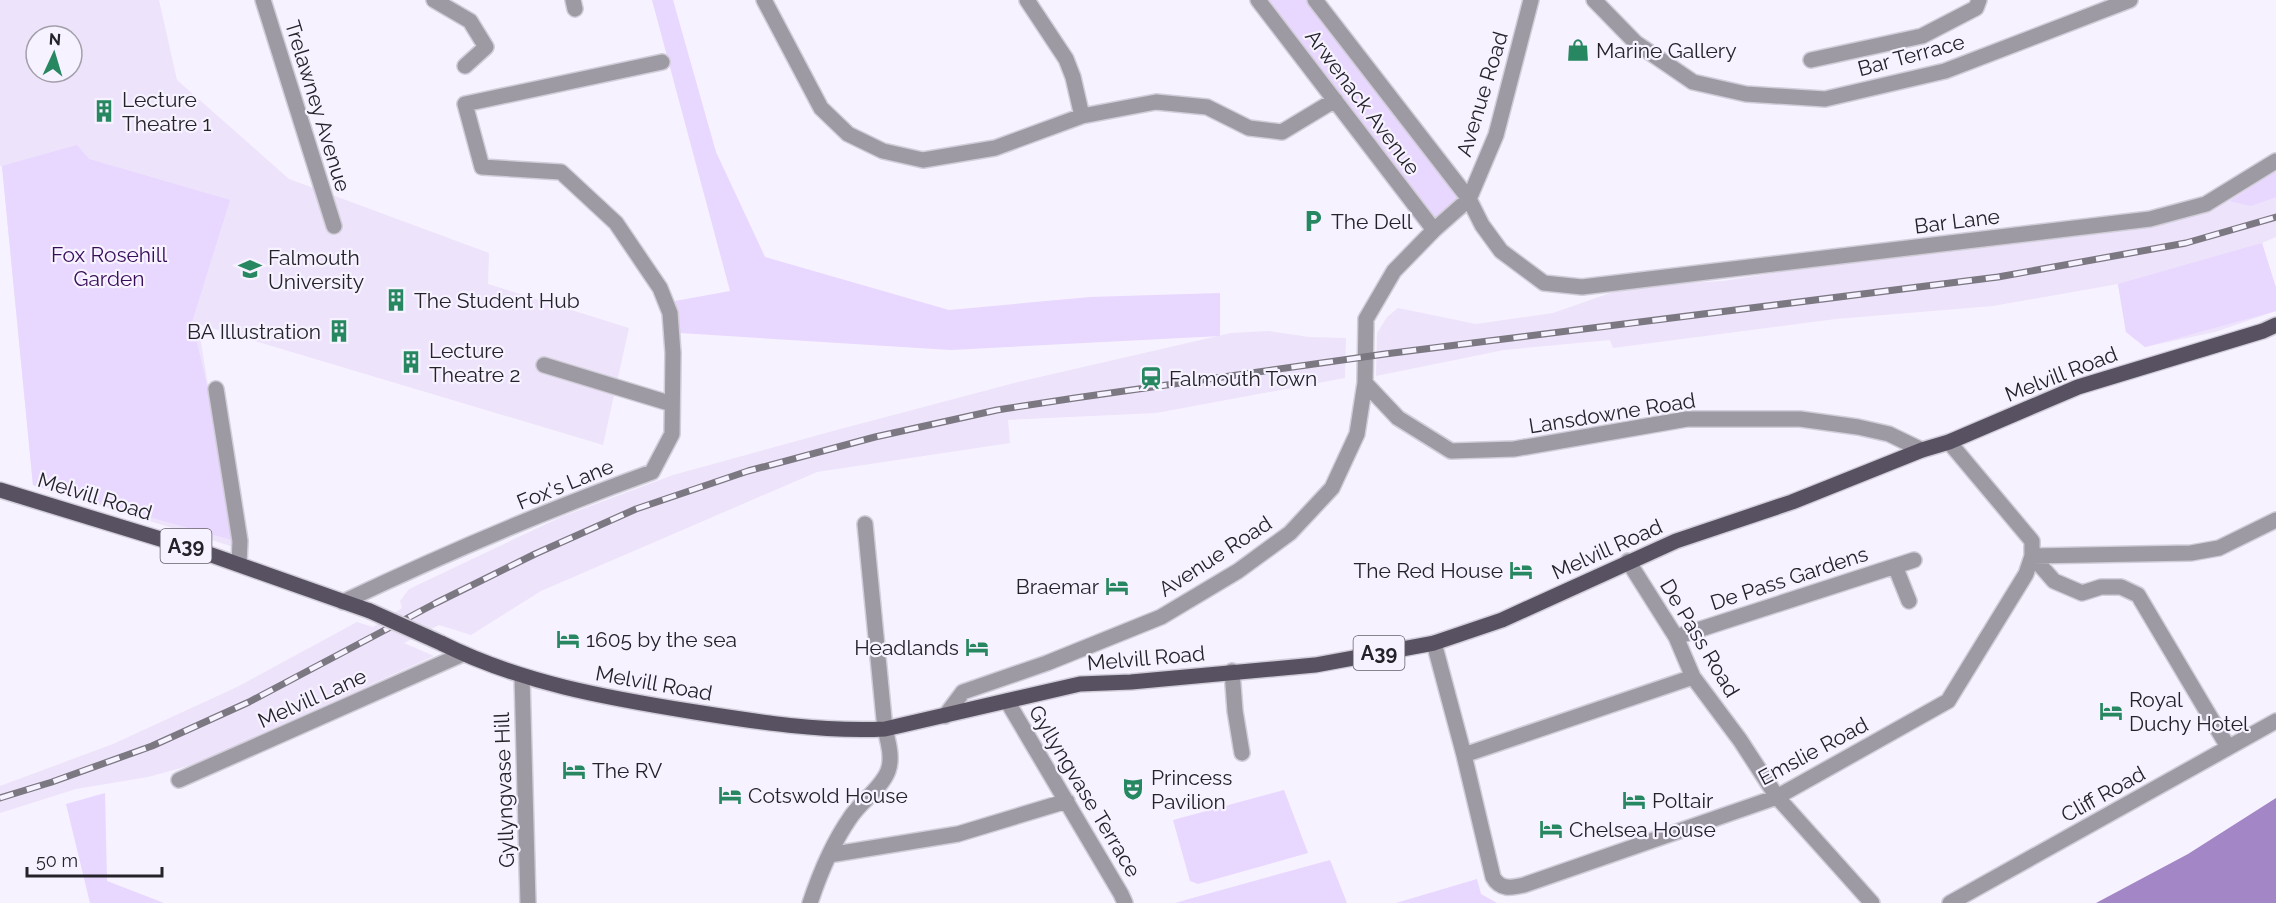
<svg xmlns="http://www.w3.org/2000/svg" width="2276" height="903" font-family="Raleway,sans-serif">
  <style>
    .built { fill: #ede3fb; fill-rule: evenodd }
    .green { fill: #e8d7ff }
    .water { fill: #a286c5 }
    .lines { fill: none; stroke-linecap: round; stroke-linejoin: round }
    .minor-casing { stroke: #d1cdd9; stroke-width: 18 }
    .major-casing { stroke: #d1cdd9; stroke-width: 18 }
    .minor { stroke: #9e9aa3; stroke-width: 15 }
    .major { stroke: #585161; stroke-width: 15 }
    .rail-casing { stroke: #7c7882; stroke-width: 7 }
    .rail { stroke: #f7f2ff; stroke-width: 4.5; stroke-dasharray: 14; stroke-linecap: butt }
    .major-bridge-casing { stroke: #d1cdd9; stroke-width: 18; stroke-linecap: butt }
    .major-bridge { stroke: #585161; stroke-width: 15 }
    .labels { text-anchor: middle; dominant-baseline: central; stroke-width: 4.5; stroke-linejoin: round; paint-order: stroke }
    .shield { fill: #f7f2ff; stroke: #64606a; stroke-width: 1.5 }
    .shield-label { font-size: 20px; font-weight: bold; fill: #25222a }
    .poi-label { font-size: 21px; fill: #25222a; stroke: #f7f2ff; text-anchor: start }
    .street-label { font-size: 21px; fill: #25222a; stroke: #f7f2ff }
    .park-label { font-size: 21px; fill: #380e5a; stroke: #f7f2ff }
  </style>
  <rect width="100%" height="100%" fill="#f7f2ff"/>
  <path class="built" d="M0 0H159L177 80 289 179 489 253 488 284 629 328 603 445 198 324 234 547 33 485 2 166H0ZM36 36H72V72H36Z
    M2276 171V237L2262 243 2276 288V311L2215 332 2145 347 2126 332 2118 284 1993 306 1836 319 1613 348 1610 340 1504 350 1376 376 1377 333 1387 317 1398 308 1476 324 1553 313 1616 291 1653 285 1723 281 1893 254 2146 227 2189 217 2229 201Z
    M1268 331 1309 337 1346 338 1345 378 1156 413 1008 420 1010 443 817 472 541 591 471 635 439 625 404 643 434 656 192 765 148 777 76 789 0 813V786L113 744 237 687 357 622 373 627 402 608 400 601 409 589 561 517 673 475 833 431 1018 382 1231 333Z"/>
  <path class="green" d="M652 0H673L716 152 765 257 949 310 1090 297 1220 293V336L951 350 680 333 675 301 730 291Z
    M1263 0H1311L1465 199 1435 224Z
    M77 145 89 159 230 200 192 322 213 410 232 540 33 485 2 166Z
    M2276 171V197L2251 206 2229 201Z
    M2262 243 2276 288V311L2145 347 2126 332 2118 284Z
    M1284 790 1308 853 1198 884 1190 881 1173 820Z
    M105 793 107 881 164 903H90L66 804Z
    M1330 860 1347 903H1175L1189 899Z
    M1477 879 1481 894 1497 903H1396Z"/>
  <path class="water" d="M2276 798V903H2096L2188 854Z"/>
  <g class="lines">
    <g class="minor-casing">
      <path id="minor" d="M263 0 334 226
        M434 0 470 21 486 47 465 66
        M573 0 575 9
        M764 0 821 108 848 134 883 151 923 160 995 148 1082 116
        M1027 0 1066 59 1073 77 1082 116 1156 102 1207 107 1249 128 1282 132 1335 100
        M1258 0 1434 230
        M1315 0 1469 199 1482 225 1501 251 1544 283 1582 287 2150 219 2206 204 2276 161
        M1594 0 1636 43 1693 82 1746 94 1825 99 1945 71 2130 0
        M1811 60 1922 36 1976 8 1979 0
        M544 365 672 404
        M1365 383 1398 418 1451 451 1514 449 1687 419H1800L1858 427 1889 434 1922 450
        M216 389 240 541 239 564
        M2032 556 2054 581 2082 593 2101 587H2121L2138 595 2228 747
        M2032 556 2191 553 2219 548 2276 520
        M1628 561 1676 637 1693 677 1740 740 1777 797 1872 903
        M1895 566 1909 601
        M343 602C444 554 547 510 652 472L672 434 673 353 670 313 660 288 616 223 561 172 482 167 465 104 662 62
        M1676 637 1914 560
        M1434 643 1464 755 1493 877C1500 890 1511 888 1524 885L1777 797 1948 701 2026 574 2032 556V541L1949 442
        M1232 671 1235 711 1242 753
        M522 676 528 903
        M1007 701 1121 894 1125 903
        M945 716 963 692 1047 663 1161 617 1238 571 1290 533 1332 488 1357 434 1365 383 1366 319 1394 271 1434 230 1469 199 1496 135 1531 0
        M1464 755 1693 677
        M179 780 463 654
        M829 855 958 834 1067 801
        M810 903C820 873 832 844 850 818 860 802 881 789 888 771 893 758 888 741 885 729L865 524
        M1950 903 2276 721"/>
    </g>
    <g class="major-casing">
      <path id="major" d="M0 490 203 552 370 611
        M441 643C521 683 607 698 695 712 758 722 821 732 885 729L1080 684 1131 682 1315 665 1434 643 1502 620 1676 541 1792 502 1922 450 1949 442 2078 387 2263 331 2276 325"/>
    </g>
    <use href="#minor" class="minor"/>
    <use href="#major" class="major"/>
    <g class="rail-casing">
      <path id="rail" d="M0 798 52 782 152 746 249 702 436 603 535 554 636 509 748 471 875 437 997 410 1075 398 1385 354 1998 277 2186 243 2276 217"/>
    </g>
    <use href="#rail" class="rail"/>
    <g class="major-bridge-casing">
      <path id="major-bridge" d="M370 611 441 643"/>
    </g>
    <use href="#major-bridge" class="major-bridge"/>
  </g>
  <defs>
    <g id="shop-bare" transform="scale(1.8)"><path d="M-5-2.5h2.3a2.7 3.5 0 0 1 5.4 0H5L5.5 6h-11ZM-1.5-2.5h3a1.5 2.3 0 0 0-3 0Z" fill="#268760" stroke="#f7f2ff" stroke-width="2.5" paint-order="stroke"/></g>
    <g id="building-bare" transform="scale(1.8)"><path d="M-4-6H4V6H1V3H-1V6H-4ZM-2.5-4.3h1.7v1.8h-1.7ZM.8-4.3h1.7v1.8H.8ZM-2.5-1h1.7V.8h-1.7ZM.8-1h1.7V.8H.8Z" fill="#268760" stroke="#f7f2ff" stroke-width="2.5" paint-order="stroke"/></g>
    <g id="parking-bare" transform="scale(1.8)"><path d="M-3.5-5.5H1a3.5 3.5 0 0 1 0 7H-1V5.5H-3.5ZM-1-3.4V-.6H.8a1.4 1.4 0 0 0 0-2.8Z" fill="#268760" stroke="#f7f2ff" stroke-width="2.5" paint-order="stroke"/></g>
    <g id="university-bare" transform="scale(1.8)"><path d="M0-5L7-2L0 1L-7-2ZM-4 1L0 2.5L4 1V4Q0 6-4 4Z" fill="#268760" stroke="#f7f2ff" stroke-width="2.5" paint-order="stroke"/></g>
    <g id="station-bare" transform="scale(1.8)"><path d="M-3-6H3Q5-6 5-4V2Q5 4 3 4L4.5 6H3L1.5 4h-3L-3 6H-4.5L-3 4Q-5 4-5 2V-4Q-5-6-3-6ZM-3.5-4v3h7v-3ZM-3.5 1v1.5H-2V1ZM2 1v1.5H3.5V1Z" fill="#268760" stroke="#f7f2ff" stroke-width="2.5" paint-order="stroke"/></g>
    <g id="hotel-bare" transform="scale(1.8)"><path d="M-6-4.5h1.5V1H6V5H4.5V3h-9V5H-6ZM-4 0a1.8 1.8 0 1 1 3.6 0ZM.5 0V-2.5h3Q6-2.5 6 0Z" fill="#268760" stroke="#f7f2ff" stroke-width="2.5" paint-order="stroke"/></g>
    <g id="theatre-bare" transform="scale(1.8)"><path d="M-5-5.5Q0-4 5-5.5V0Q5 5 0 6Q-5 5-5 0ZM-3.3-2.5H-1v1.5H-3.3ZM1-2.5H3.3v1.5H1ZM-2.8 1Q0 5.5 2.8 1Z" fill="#268760" stroke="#f7f2ff" stroke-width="2.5" paint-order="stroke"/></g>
  </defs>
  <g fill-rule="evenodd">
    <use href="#shop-bare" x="1578" y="50"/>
    <use href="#building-bare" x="104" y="111"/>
    <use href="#parking-bare" x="1313" y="221"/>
    <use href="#university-bare" x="250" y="269"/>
    <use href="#building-bare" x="396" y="300"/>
    <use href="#building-bare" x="339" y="331"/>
    <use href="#building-bare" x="411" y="362"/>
    <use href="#station-bare" x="1151" y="378"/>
    <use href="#hotel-bare" x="1521" y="570"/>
    <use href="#hotel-bare" x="1117" y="586"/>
    <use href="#hotel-bare" x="568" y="639"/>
    <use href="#hotel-bare" x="977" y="647"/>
    <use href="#hotel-bare" x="2111" y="711"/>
    <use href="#hotel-bare" x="574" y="770"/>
    <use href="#theatre-bare" x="1133" y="789"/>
    <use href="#hotel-bare" x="730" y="795"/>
    <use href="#hotel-bare" x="1634" y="800"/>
    <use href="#hotel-bare" x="1551" y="829"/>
  </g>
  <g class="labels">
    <g class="shield">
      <rect x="160.5" y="529" width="51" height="34" rx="4.5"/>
      <rect x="1353.5" y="636" width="51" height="34" rx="4.5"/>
    </g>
    <g class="shield-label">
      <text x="186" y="546">A39</text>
      <text x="1379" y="653">A39</text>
    </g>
    <g class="poi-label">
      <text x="1596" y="50">Marine Gallery</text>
      <text x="122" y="99">Lecture<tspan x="122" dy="24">Theatre 1</tspan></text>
      <text x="1331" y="221">The Dell</text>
      <text x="268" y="257">Falmouth<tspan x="268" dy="24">University</tspan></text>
      <text x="414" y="300">The Student Hub</text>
      <text x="321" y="331" text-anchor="end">BA Illustration</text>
      <text x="429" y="350">Lecture<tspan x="429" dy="24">Theatre 2</tspan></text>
      <text x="1169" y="378">Falmouth Town</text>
      <text x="1503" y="570" text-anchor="end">The Red House</text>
      <text x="1099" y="586" text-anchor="end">Braemar</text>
      <text x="586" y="639">1605 by the sea</text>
      <text x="959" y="647" text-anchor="end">Headlands</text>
      <text x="2129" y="699">Royal<tspan x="2129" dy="24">Duchy Hotel</tspan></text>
      <text x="592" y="770">The RV</text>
      <text x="1151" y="777">Princess<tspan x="1151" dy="24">Pavilion</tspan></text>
      <text x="748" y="795">Cotswold House</text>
      <text x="1652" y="800">Poltair</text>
      <text x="1569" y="829">Chelsea House</text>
    </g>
    <g class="street-label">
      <text transform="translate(1911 55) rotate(-15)">Bar Terrace</text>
      <text transform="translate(1482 94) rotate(-73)">Avenue Road</text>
      <text transform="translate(1363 102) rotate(53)">Arwenack Avenue</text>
      <text transform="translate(318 106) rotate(73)">Trelawney Avenue</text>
      <text transform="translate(1957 221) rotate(-7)">Bar Lane</text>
      <text transform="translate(2061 374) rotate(-21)">Melvill Road</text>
      <text transform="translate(1612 413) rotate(-9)">Lansdowne Road</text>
      <text transform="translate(565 484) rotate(-22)">Fox's Lane</text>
      <text transform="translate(95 496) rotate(17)">Melvill Road</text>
      <text transform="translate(1607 549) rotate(-24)">Melvill Road</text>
      <text transform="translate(1215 556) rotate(-33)">Avenue Road</text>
      <text transform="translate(1789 578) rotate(-18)">De Pass Gardens</text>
      <text transform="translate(1700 638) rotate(59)">De Pass Road</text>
      <text transform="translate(1146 658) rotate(-5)">Melvill Road</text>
      <text transform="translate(654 683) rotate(10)">Melvill Road</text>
      <text transform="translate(312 698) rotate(-24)">Melvill Lane</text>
      <text transform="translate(1813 751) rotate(-28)">Emslie Road</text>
      <text transform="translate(504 790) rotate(-92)">Gyllyngvase Hill</text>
      <text transform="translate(1085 791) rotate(59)">Gyllyngvase Terrace</text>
      <text transform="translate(2103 794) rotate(-29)">Cliff Road</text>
    </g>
    <g class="park-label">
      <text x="109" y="254">Fox Rosehill<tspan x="109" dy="24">Garden</tspan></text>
    </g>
  </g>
  <g transform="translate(54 54) rotate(4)"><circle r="28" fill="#f7f2ff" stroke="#a39faa" stroke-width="1.5"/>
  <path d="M0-4.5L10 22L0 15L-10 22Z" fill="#268760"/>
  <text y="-9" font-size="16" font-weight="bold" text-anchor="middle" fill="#25222a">N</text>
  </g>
  <path d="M27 867v9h135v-9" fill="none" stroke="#25222a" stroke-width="3"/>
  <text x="36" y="867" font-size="18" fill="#25222a" stroke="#f7f2ff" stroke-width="4.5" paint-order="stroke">50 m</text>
</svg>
